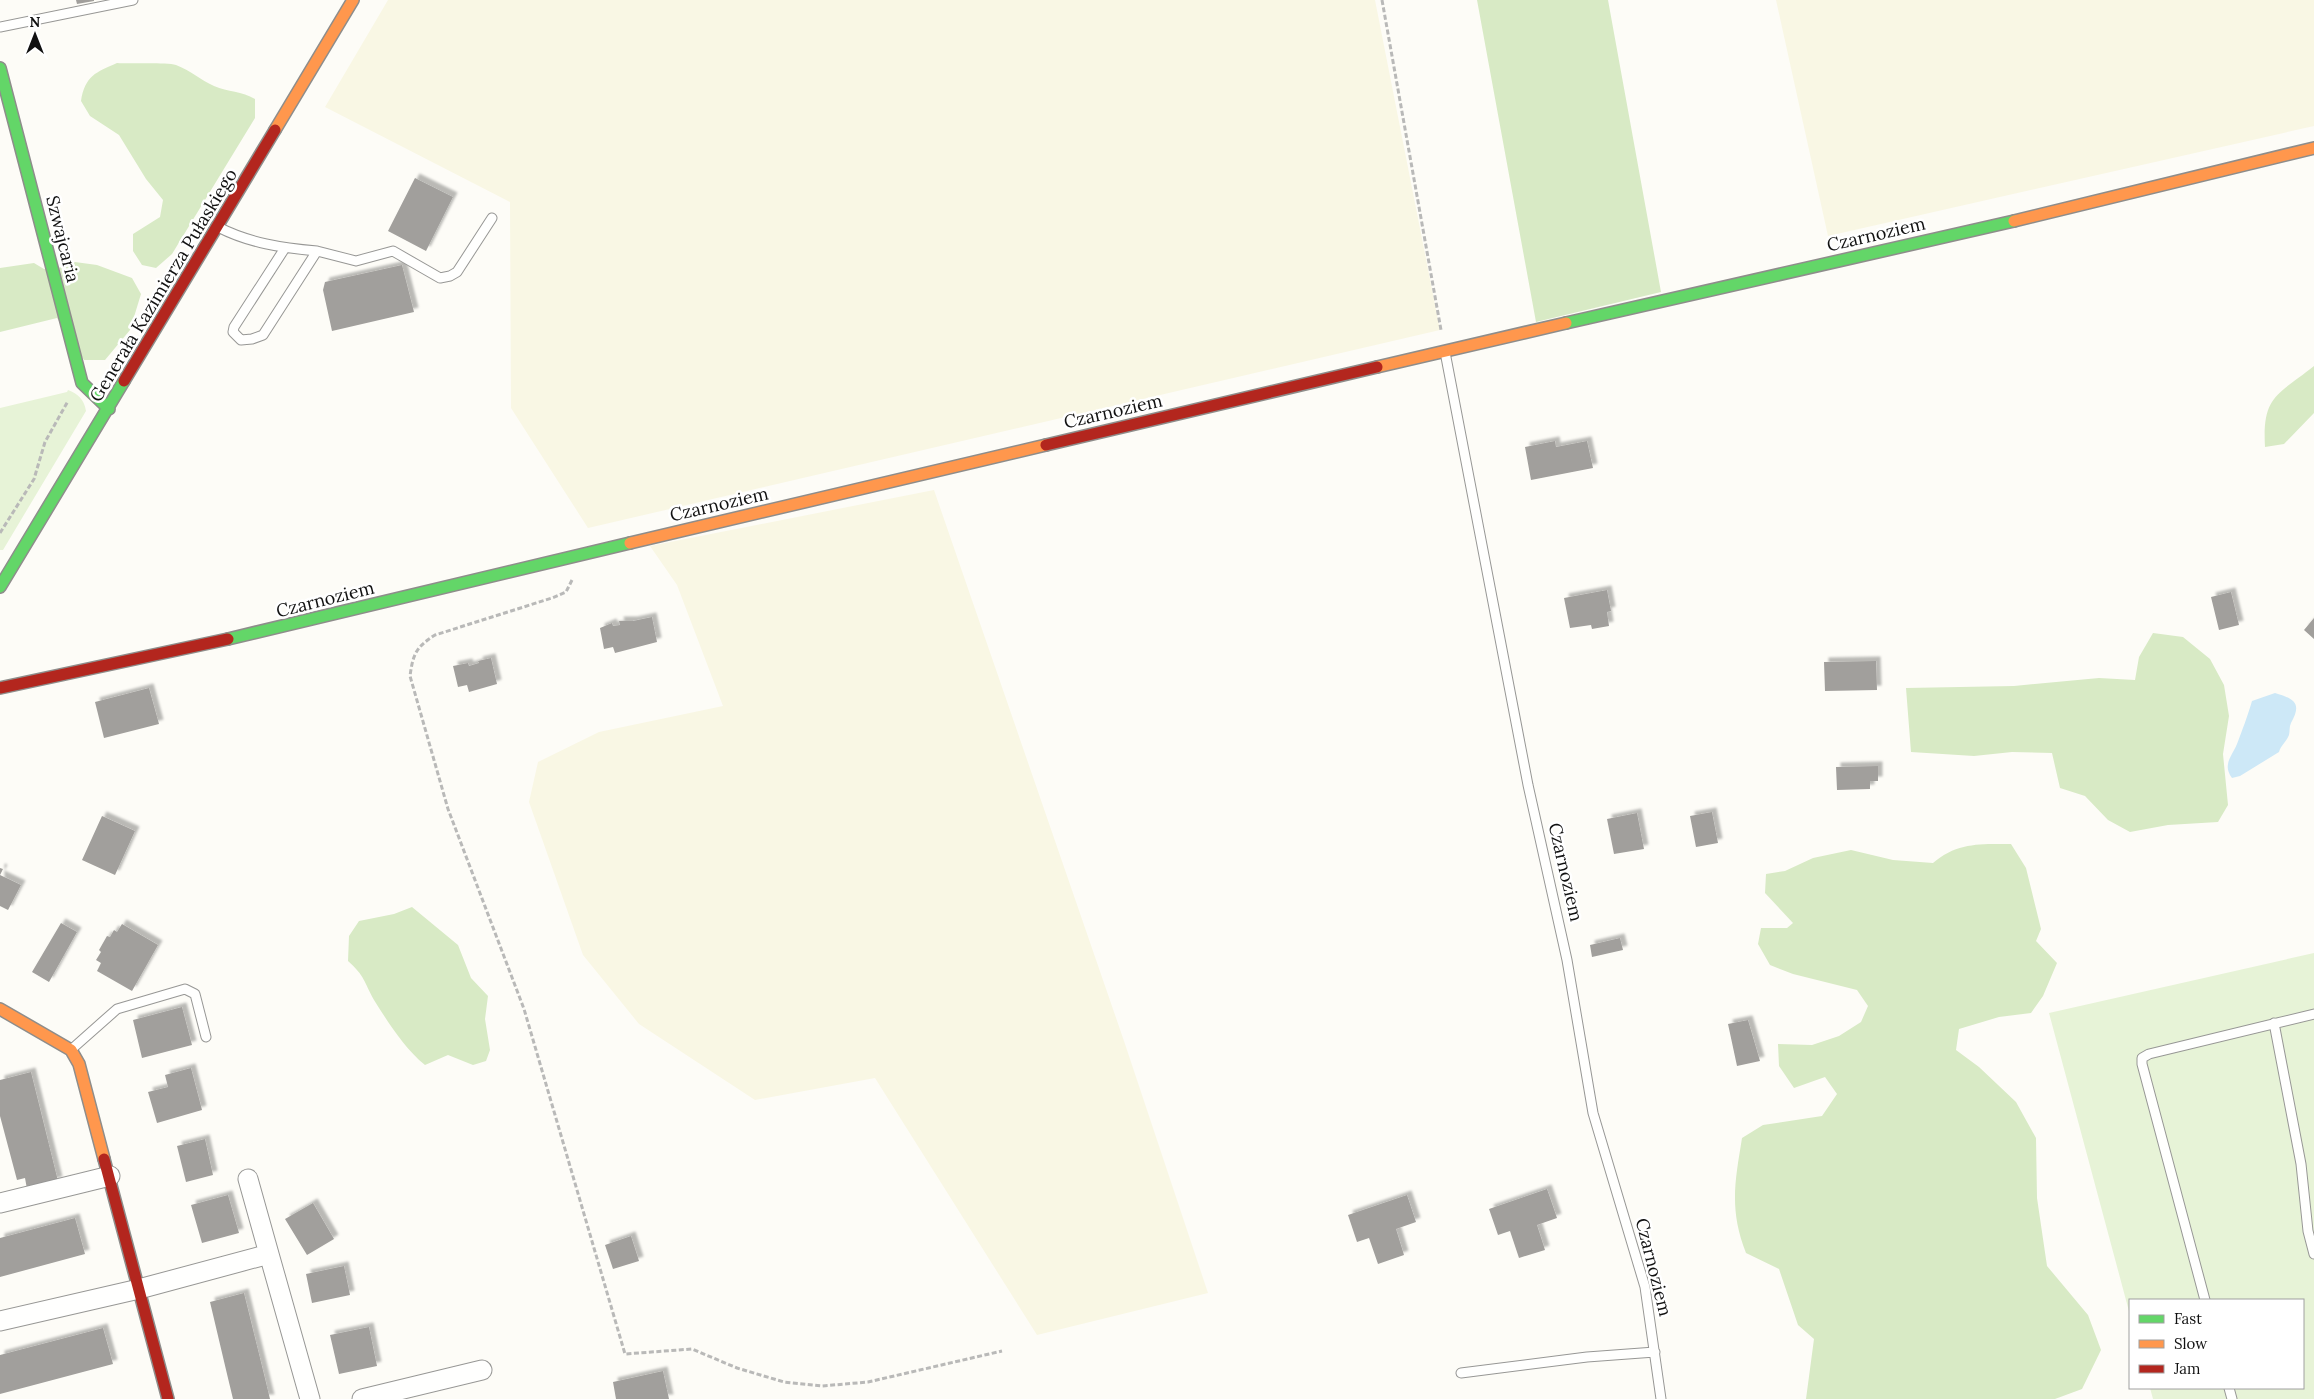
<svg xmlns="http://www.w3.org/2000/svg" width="2314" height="1399" font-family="Lora,serif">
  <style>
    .farmland { fill: #f9f7e4 }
    .green { fill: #e7f3d7 }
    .forest { fill: #d8eac5 }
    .water { fill: #cde8f7 }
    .building { fill: #a19f9c; filter: url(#shadow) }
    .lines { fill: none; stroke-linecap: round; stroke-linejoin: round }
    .lane-casing { stroke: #979795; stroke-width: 11 }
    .street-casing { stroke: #979795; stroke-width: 21 }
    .fast-casing { stroke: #8e8d8b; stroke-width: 14 }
    .slow-casing { stroke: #8e8d8b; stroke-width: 14 }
    .jam-casing { stroke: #8e8d8b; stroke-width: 14 }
    .path { stroke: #b9b9b8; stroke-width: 3; stroke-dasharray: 5 2.5; stroke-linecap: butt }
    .lane { stroke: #fffffe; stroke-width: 9 }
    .street { stroke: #fffffe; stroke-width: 19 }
    .fast { stroke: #63d668; stroke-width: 11 }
    .slow { stroke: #ff974d; stroke-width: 11 }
    .jam { stroke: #b3261e; stroke-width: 11 }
    .labels { text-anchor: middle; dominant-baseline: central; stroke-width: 5; stroke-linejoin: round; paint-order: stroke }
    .street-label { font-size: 18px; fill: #111; stroke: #fff }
  </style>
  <defs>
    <filter id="shadow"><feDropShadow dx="4.5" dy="-4.5" stdDeviation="1" flood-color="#0004"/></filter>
  </defs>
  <rect width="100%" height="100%" fill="#fdfcf7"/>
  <path class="farmland" d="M388 0H1375L1440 330 588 528 511 408 510 202 325 107Z
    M1776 0H2314V126L1828 236Z
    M934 490 1124 1041 1208 1293 1037 1335 875 1078 755 1100 639 1024 583 955 529 802 538 762 599 732 723 706 677 585 650 546Z"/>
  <path class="green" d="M68 390C78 394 84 399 86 411L3 550H0V408L67 392Z
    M2314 953V1399H2153L2150 1388H2303V1300H2130V1315L2049 1013Z"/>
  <path class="forest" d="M1477 0H1608L1661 292 1536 322Z
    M117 63C131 64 166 62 176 65 192 71 200 80 214 86 228 92 242 91 255 99V118L172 254 156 268 142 265 133 251V234L160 217 163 200 146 179 119 135 90 116 81 101C85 76 96 72 117 63Z
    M75 262 97 265 132 278 141 294 130 330 105 360H84L57 318 0 332V268L34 263 44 269 65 267Z
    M2314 366V413L2284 444 2265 447C2262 395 2278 395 2314 366Z
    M2153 633 2183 637 2210 659 2224 685 2229 716 2223 754 2228 805 2218 822 2168 825 2130 832 2108 820 2085 796 2060 788 2052 753 2012 752 1974 756 1911 752 1906 688 2014 686 2099 678 2135 680 2139 657Z
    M2011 844 2026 868 2041 929 2036 941 2057 963 2043 996 2031 1013 1999 1017 1959 1029 1956 1050 1979 1067 2016 1102 2036 1138 2037 1198 2047 1266 2088 1315 2101 1350 2082 1389 2055 1399H1806L1814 1339 1798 1325 1779 1269 1746 1253C1729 1209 1735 1182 1742 1138L1763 1125 1822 1116 1837 1094 1825 1077 1794 1088 1779 1066 1778 1044 1812 1045 1839 1036 1861 1022 1868 1006 1857 990 1793 974 1770 965 1758 944 1761 928H1787L1793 923 1765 893 1766 874 1785 871 1813 858 1851 850 1893 860 1933 863C1957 842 1981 844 2011 844Z
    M412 907 458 945 471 978 488 996 485 1019 490 1050 486 1061 473 1065 448 1055 425 1065C404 1048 388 1022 374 1000 364 982 365 976 348 961L349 936 359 921 394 914Z"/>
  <path class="water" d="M2275 693C2295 699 2302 703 2291 723 2289 727 2290 731 2289 735 2287 741 2281 745 2279 752L2240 776 2232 778C2222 765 2232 756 2237 744 2242 731 2248 715 2252 701Z"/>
  <path class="building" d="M76 0H94V1L77 4Z
    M415 178 453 197 426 251 388 231Z
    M402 265 414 312 332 331 323 290 325 282Z
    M1555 441 1556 447 1587 441 1593 468 1531 480 1525 447Z
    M1607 590 1611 611 1607 612 1609 626 1592 629 1591 625 1570 628 1564 598Z
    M2231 592 2239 625 2219 630 2211 597Z
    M652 617 657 642 615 653 613 647 604 649 600 628 612 623 613 626 620 625 619 621H633Z
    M2314 618V639L2304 630Z
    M491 658 497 684 469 692 467 685 458 687 453 666 468 663 469 666 479 663 478 661Z
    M1876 661 1877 690 1825 691 1824 662Z
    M149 688 159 724 104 738 95 702Z
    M1878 766V781H1870V789L1837 790 1836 767Z
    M1712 812 1718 843 1696 847 1690 816Z
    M1637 813 1644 849 1614 854 1607 819Z
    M102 816 135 831 115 875 82 860Z
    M0 868 3 869 0 875 21 885 8 910 0 906Z
    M61 923 77 932 49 982 32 972Z
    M122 924 158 945 132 991 97 971 101 963 96 960 101 952 99 950 107 936 110 937 114 930 117 932Z
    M1620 938 1623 950 1592 957 1590 945Z
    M182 1007 192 1045 142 1058 133 1020Z
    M1748 1020 1760 1061 1737 1066 1728 1024Z
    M191 1068 202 1110 157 1123 148 1092 168 1087 165 1075Z
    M31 1072 58 1181 27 1189 25 1178 17 1180 0 1116V1080Z
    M205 1139 213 1175 186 1182 177 1146Z
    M1547 1189 1557 1218 1537 1225 1545 1250 1519 1258 1510 1231 1498 1235 1489 1209Z
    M228 1195 239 1233 202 1243 191 1205Z
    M1407 1195 1416 1222 1396 1229 1404 1255 1378 1264 1369 1238 1357 1242 1348 1215Z
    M313 1203 334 1239 307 1255 285 1219Z
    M75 1218 85 1254 0 1277V1238Z
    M631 1236 639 1261 613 1269 605 1245Z
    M344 1266 350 1295 312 1303 306 1274Z
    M244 1293 262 1366 270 1399H233L227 1374 210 1302Z
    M369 1327 377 1366 339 1374 330 1335Z
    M103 1328 113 1364 0 1394V1355Z
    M663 1371 669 1399H616L613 1382Z"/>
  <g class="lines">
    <g class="lane-casing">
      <path id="lane" d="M0 27 133 0
        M218 227C249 243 282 248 317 251L263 335 252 339 241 340 233 332 234 327 285 248
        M317 251 356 261 393 251 440 278 450 276 457 272 492 218
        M1445 352 1528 785 1567 960 1593 1113 1645 1287 1661 1399
        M2274 1023 2301 1164 2308 1231 2314 1254
        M73 1048 117 1009 185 989 195 994 206 1037
        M2205 1300 2142 1064V1058L2149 1054 2314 1014
        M1461 1373 1587 1357 1655 1352
        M2229 1388 2232 1399"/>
    </g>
    <g class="street-casing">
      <path id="street" d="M248 1179 269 1254
        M0 1203 110 1176
        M0 1321 139 1289 269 1254 310 1399
        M362 1399 482 1370"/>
    </g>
    <g class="fast-casing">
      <path id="fast" d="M0 68 82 383 109 409
        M1566 323 2014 221
        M0 587 124 381
        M228 639 630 543"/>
    </g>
    <g class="slow-casing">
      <path id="slow" d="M275 130 353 0
        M2014 221 2314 148
        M1377 367 1566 323
        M630 543 1046 445
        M0 1009 71 1050 79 1064 104 1159"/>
    </g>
    <g class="jam-casing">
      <path id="jam" d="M124 381 275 130
        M1046 445 1377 367
        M0 688 228 639
        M104 1159 168 1399"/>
    </g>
    <path class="path" d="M1382 0 1441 330
      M0 533 34 479 45 442 68 401
      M572 580 566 592 552 598 435 635C416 647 413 654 410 676L448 809 524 1009 625 1354 692 1349 737 1368 784 1382 822 1386 868 1382 1002 1351"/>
    <use href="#lane" class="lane"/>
    <use href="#street" class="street"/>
    <use href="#fast" class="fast"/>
    <use href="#slow" class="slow"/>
    <use href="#jam" class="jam"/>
  </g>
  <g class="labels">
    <g class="street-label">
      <text transform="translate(1876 234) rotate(-13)">Czarnoziem</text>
      <text transform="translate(63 239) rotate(76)">Szwajcaria</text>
      <text transform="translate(163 285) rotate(-59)">Generała Kazimierza Pułaskiego</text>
      <text transform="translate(1113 411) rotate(-13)">Czarnoziem</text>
      <text transform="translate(719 504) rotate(-13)">Czarnoziem</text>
      <text transform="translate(325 599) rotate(-14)">Czarnoziem</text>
      <text transform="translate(1566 872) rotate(77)">Czarnoziem</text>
      <text transform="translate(1654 1267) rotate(76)">Czarnoziem</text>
    </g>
  </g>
  <rect x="2129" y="1299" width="175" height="90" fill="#ffffff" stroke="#a0a0a0"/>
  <rect x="2139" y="1315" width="25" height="8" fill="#63d668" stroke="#a0a0a0"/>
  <text x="2174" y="1324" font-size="15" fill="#111111">Fast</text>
  <rect x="2139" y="1340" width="25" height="8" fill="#ff974d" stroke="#a0a0a0"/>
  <text x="2174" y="1349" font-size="15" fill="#111111">Slow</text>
  <rect x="2139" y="1365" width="25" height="8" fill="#b3261e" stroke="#a0a0a0"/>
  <text x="2174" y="1374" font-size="15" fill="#111111">Jam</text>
  <g transform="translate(35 35)" stroke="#ffffff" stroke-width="4" paint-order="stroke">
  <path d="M0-4L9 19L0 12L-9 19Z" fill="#111111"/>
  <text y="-8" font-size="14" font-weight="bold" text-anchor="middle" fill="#111111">N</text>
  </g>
</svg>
